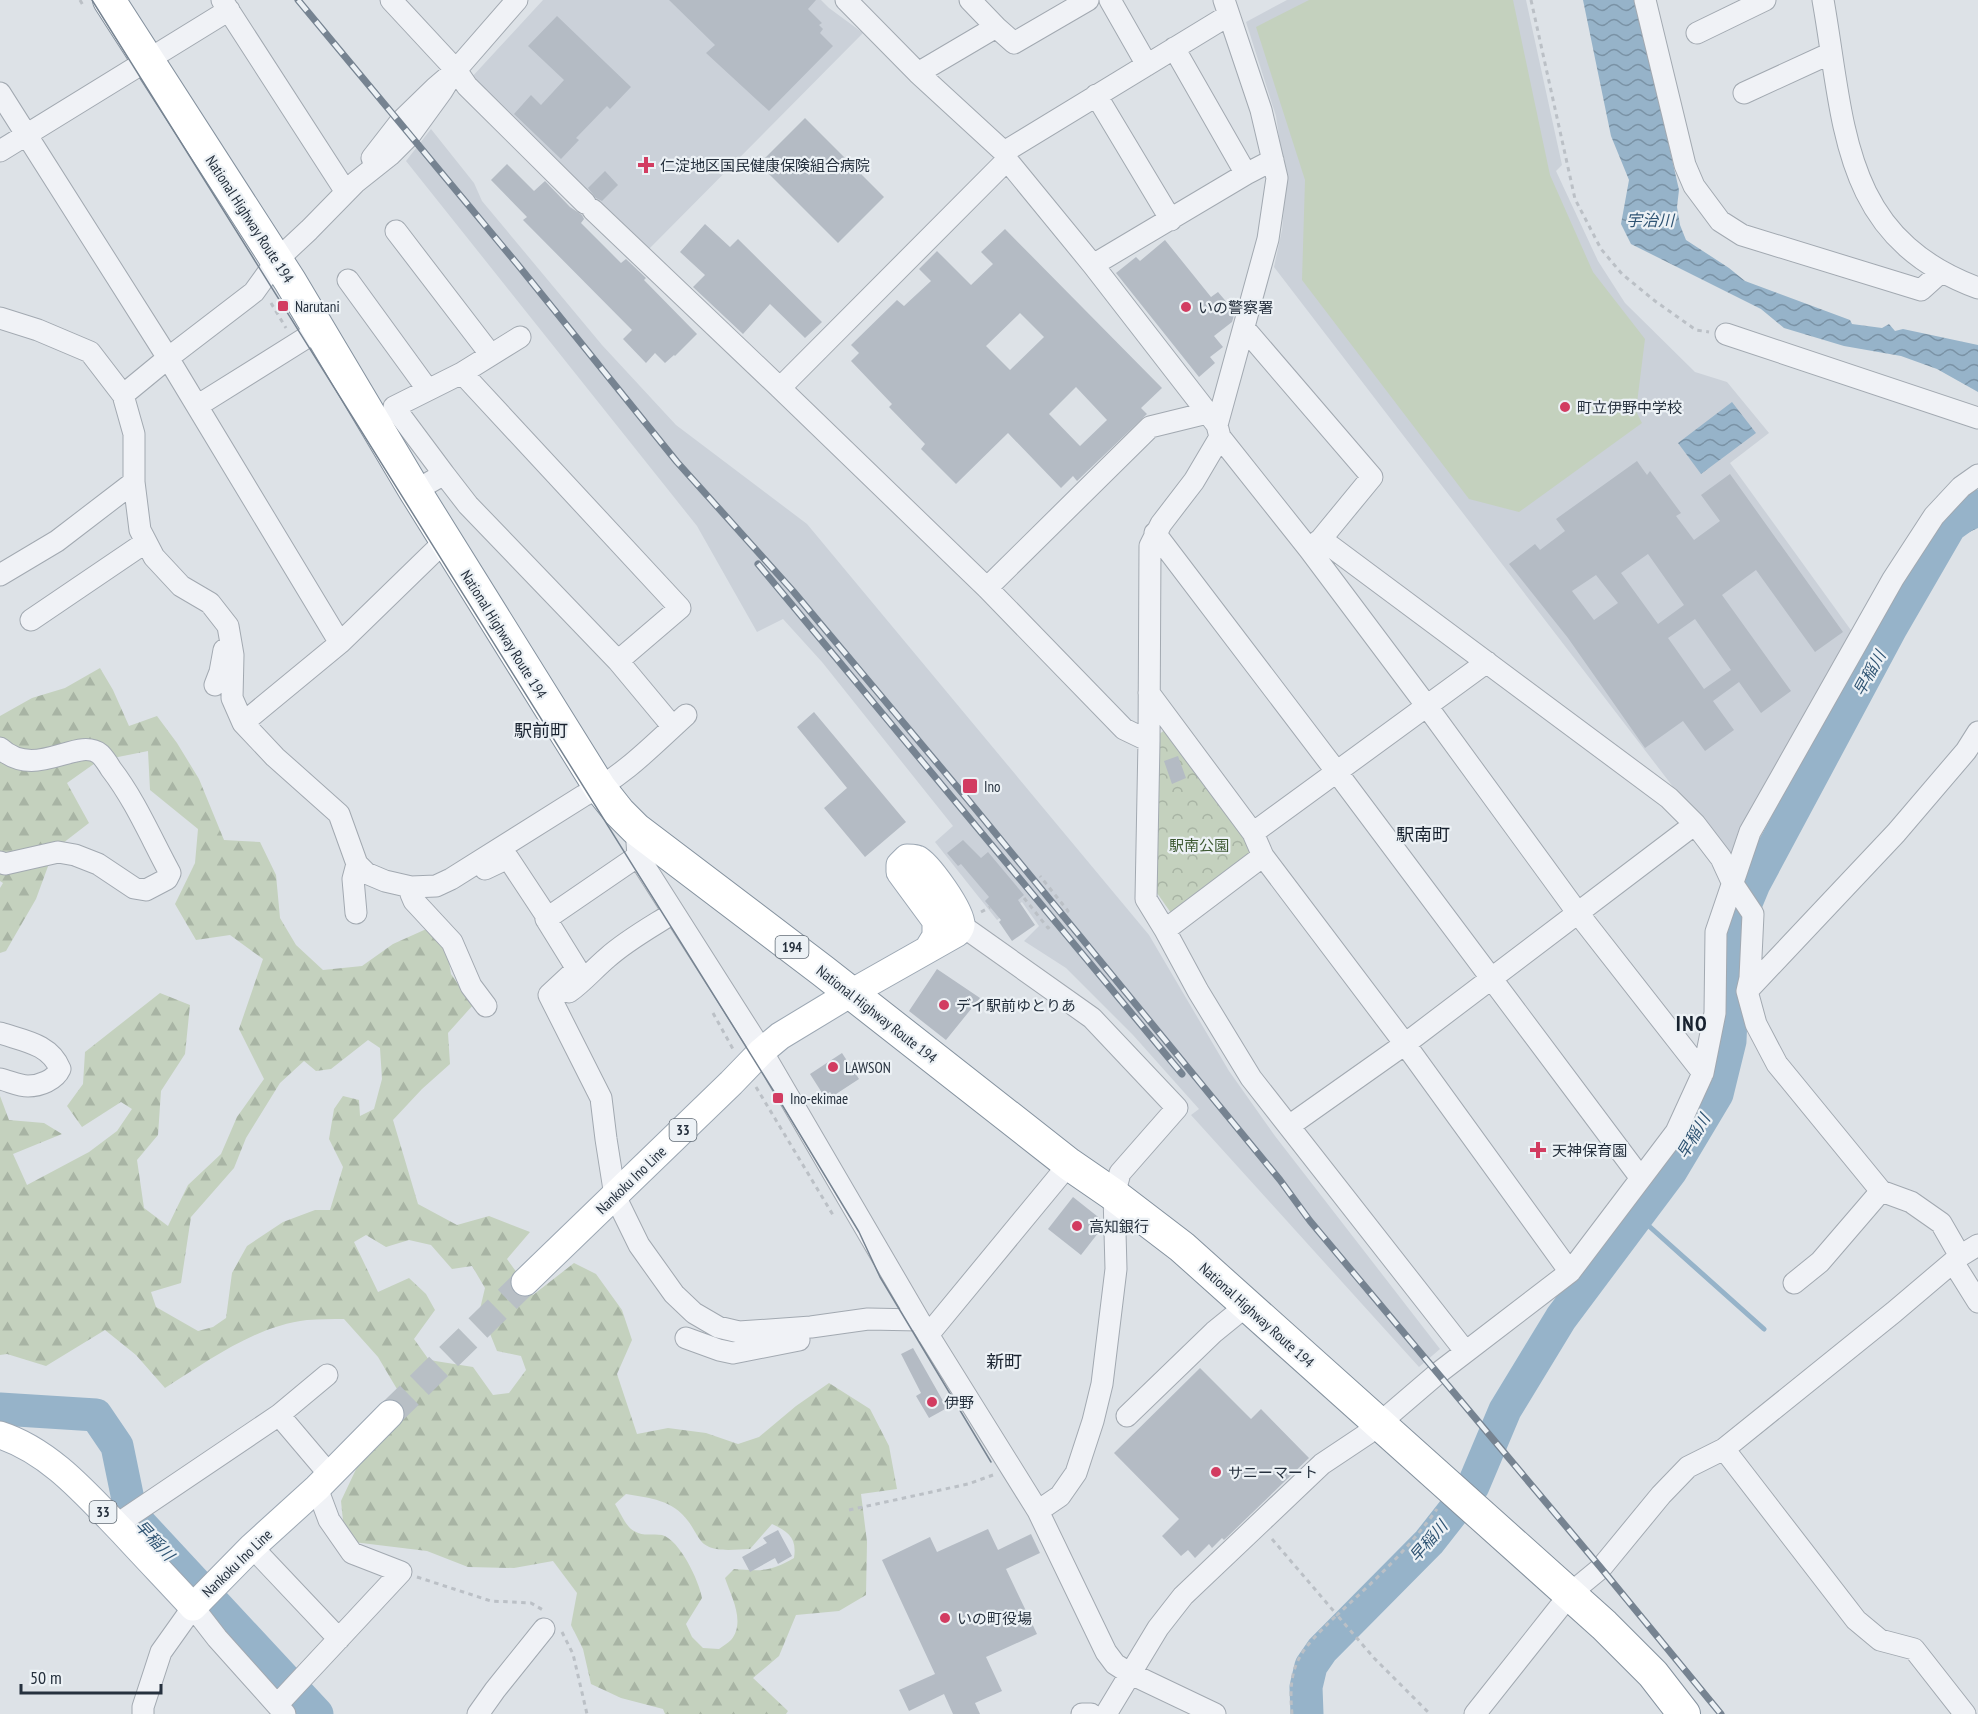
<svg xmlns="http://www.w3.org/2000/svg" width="1978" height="1714" font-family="'PT Sans Narrow','Noto Sans JP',sans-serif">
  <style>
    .built { fill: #cbd1d9 }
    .forest { fill: url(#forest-firs); fill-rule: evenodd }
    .park { fill: url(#park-crowns) }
    .garden { fill: #c4d1be }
    .water { fill: url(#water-waves) }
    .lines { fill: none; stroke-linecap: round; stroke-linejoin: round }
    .stream { stroke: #96b3c9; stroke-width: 5 }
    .river { stroke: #96b3c9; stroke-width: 33 }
    .building { fill: #b4bbc4; fill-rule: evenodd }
    .major-tunnel { stroke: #b8bfc5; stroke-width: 27; stroke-dasharray: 27 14; stroke-linecap: butt }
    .minor-casing { stroke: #a2a9b1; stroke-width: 23 }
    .major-casing { stroke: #9ca7b3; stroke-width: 29 }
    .highway-casing { stroke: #84919e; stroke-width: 34 }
    .path { stroke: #bbc0c6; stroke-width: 3; stroke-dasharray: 4.5 4.5; stroke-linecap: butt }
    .minor { stroke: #f0f2f6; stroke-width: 21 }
    .major { stroke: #fff; stroke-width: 27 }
    .highway { stroke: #fff; stroke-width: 32 }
    .tram { stroke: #768391; stroke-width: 1.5 }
    .rail-casing { stroke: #768391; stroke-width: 7 }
    .rail { stroke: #ecf1f5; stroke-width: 4.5; stroke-dasharray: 14; stroke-linecap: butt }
    .poi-dot { fill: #d23c61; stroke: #ecf1f5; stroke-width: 2 }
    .labels { text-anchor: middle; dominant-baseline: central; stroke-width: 4.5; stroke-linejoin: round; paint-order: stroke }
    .shield { fill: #ecf1f5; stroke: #616b75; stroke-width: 1.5 }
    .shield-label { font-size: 14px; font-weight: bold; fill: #26313e }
    .poi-label { font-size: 15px; fill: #26313e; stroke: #ecf1f5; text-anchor: start }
    .street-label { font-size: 15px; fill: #26313e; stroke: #ecf1f5 }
    .park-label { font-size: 15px; fill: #3e5a33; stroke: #ecf1f5 }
    .water-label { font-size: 16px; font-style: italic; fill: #2f5473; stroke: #ecf1f5 }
    .quarter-label { font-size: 18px; fill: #18222f; stroke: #ecf1f5 }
    .district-label { font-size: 21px; font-weight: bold; letter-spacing: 1.5px; fill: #18222f; stroke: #ecf1f5 }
  </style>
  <defs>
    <pattern id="forest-firs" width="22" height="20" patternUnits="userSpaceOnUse" patternTransform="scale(1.5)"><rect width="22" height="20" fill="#c4d1be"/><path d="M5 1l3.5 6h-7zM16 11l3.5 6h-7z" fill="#a8b4a4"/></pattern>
    <pattern id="park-crowns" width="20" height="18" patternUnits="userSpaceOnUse" patternTransform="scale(1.5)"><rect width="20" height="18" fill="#c4d1be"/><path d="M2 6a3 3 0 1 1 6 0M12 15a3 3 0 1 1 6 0" fill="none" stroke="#a8b4a4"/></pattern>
    <pattern id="water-waves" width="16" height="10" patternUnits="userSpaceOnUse" patternTransform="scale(1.5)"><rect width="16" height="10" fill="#96b3c9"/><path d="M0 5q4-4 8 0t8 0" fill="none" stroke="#7a92a5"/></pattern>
  </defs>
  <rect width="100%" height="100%" fill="#dde2e7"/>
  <path class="built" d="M543 0H821L829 8 863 33 647 251 471 78Z
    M1287 0H1526L1562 165 1556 171 1598 261 1625 303 1695 372 1727 382 1769 433 1730 463 1853 633 1731 852 1720 848 1274 267 1282 230 1286 184 1276 116 1246 22Z
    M431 129 474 183 482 201 602 345 676 425 807 524 1149 935 1229 1071 1275 1136 1440 1349 1419 1367 1191 1115 1199 1109 1133 1035 1066 968 1024 941 1039 926 1022 902 997 920 935 842 953 826 822 662 783 619 757 632 697 526 406 161Z"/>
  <path class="forest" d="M100 668 113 690 129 726 157 716 177 743 199 779 224 840 260 842 276 875 280 918 296 945 323 970 362 966 393 944 433 926 446 944 451 974 473 1005 448 1033 450 1064 422 1089 393 1120 418 1204 457 1225 489 1216 530 1232 507 1259 533 1295 574 1263 596 1274 622 1310 632 1340 617 1374 637 1434 668 1428 706 1433 738 1444 759 1437 796 1406 829 1383 870 1409 889 1446 897 1489 861 1494 867 1542 866 1595 839 1611 796 1615 779 1656 753 1678 788 1711 786 1714H665L663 1709 621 1698 591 1684 583 1649 571 1625 577 1593 553 1561 514 1568 468 1567 427 1551 345 1541 341 1501 358 1465 407 1406 378 1357 344 1319C332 1319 319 1319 307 1320 255 1326 208 1361 165 1388L136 1355 105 1330 46 1366 7 1354 0 1355V1096L9 1120 44 1123 62 1134 13 1154 27 1185 89 1152 117 1131 132 1109 121 1102 82 1127 67 1106 83 1084 85 1052 160 993 190 1005 185 1054 161 1091 158 1135 137 1160 144 1208 168 1226 188 1185 221 1154 237 1117 264 1079 239 1029 263 959 230 935 196 940 175 904 195 863 198 829 150 790 148 751 98 761 67 783 89 823 54 850 36 899 6 951 0 953V888L3 883 0 881V716L32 698 65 688ZM368 1040 380 1048 382 1079 374 1109 360 1116 359 1100 343 1096 334 1109 329 1139 343 1167 330 1210H315L283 1222 247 1246 232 1273 226 1318 213 1327 198 1331 156 1307 151 1292 181 1283 191 1217 234 1168 246 1138 280 1083 304 1061 316 1071 331 1069ZM366 1235 386 1247 409 1240 431 1245 452 1269 472 1266 485 1288 480 1309 497 1351 521 1356 526 1370 509 1393 493 1395 473 1367 429 1360 414 1339 435 1310 426 1294 409 1278 378 1292 354 1242ZM626 1494C650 1498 673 1500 688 1521 693 1527 698 1539 704 1544 716 1553 737 1549 750 1549L772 1524C789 1532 797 1538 794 1558 770 1572 761 1571 734 1569L725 1578C731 1596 746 1622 731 1640 728 1643 723 1646 719 1649L703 1648 692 1637 686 1624 702 1598C699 1581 680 1540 662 1535 653 1533 644 1537 634 1531 626 1527 620 1512 615 1504Z"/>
  <path class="park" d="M1166 729 1253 848 1249 858 1171 913 1157 893 1158 735Z"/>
  <path class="garden" d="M1309 0H1513L1550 175 1593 272 1645 339 1636 411 1642 423 1519 512 1469 499 1302 280 1305 180 1256 27Z"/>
  <path class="water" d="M1583 0H1636L1679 190 1677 207 1680 225 1686 240 1729 268 1745 281 1850 320 1852 324 1882 328 1889 324 1895 331 1903 329 1978 345V392L1937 369 1901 356 1844 346 1784 328 1761 309 1631 244 1621 224 1629 180 1611 136Z
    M1732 402 1756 433 1701 474 1678 443Z
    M1978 493V528L1948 542 1953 509Z"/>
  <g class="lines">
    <path class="stream" d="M1650 1227 1764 1329"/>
    <path class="river" d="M0 1409 96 1415 117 1446 131 1514 317 1714
      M1307 1714 1306 1687 1311 1666 1322 1650 1429 1542 1473 1486 1505 1410 1561 1318 1671 1171 1717 1094 1730 1041 1733 968 1737 925 1754 884 1891 628 1950 526 1978 506"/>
  </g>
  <path class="building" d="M669 0H816L808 9 822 23 819 25 823 29 820 33 833 46 769 111 706 53 715 45Z
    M557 16 631 87 610 109 607 106 576 138 579 140 561 159 514 114 531 95 541 105 564 80 528 46Z
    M805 118 884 197 838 243 759 164Z
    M507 164 534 191 545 181 570 207 582 215 584 219 581 223 621 263 626 259 646 278 644 280 697 334 675 356 674 355 665 363 655 353 646 363 623 339 632 330 523 220 527 217 491 180Z
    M605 171 618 185 602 201 596 198 588 188Z
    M705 224 730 247 738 239 822 322 805 338 770 304 743 334 693 287 705 275 680 252Z
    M1005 229 1162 388 1141 408 1147 414 1077 481 1073 476 1061 488 1008 433 956 484 921 449 925 444 889 407 892 404 851 361 859 353 851 345 897 300 904 306 931 281 919 269 937 251 971 285 993 264 981 252ZM1020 313 1044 337 1010 370 986 346ZM1076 387 1107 420 1080 446 1049 414Z
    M1165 240 1211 297 1218 292 1235 312 1232 322 1214 336 1223 347 1210 357 1215 363 1199 377 1116 273 1136 257 1140 261Z
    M1637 461 1647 475 1650 471 1681 513 1676 516 1694 540 1720 521 1701 495 1730 474 1843 632 1815 652 1756 570 1722 595 1791 691 1761 713 1739 682 1713 701 1734 730 1705 751 1683 721 1645 748 1568 638 1509 564 1535 544 1540 550 1565 531 1556 519ZM1648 554 1684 605 1658 624 1621 573ZM1596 575 1618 603 1594 620 1572 591ZM1695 619 1731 670 1704 689 1668 638Z
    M814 712 906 822 865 857 824 808 847 788 797 727Z
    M1178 756 1186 778 1172 784 1164 761Z
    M963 840 981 858 988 852 1024 895 1018 900 1035 925 1012 941 999 922 1001 920 985 901 989 897 961 864 958 866 947 853Z
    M937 969 980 998 946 1040 909 1011Z
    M842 1053 859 1079 833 1096 830 1092 824 1096 810 1074Z
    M1073 1197 1102 1220V1228L1081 1255 1048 1229Z
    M913 1348 947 1408 929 1418 916 1396 921 1393 901 1354Z
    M1200 1368 1251 1419 1261 1409 1309 1458 1224 1540 1222 1538 1212 1548 1209 1544 1195 1558 1188 1550 1181 1556 1162 1536 1179 1519 1114 1453Z
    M988 1529 998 1550 1031 1534 1040 1553 1006 1569 1037 1634 986 1657 1002 1691 975 1703 980 1714H953L944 1694 909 1711 899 1690 935 1674 882 1560 930 1537 937 1552Z
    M778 1530 792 1556 778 1564 775 1558 750 1572 742 1557 767 1543 763 1538Z"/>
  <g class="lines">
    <path class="major-tunnel" d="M390 1414 525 1282"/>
    <g class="minor-casing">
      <path id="minor" d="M222 0 346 192
        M391 0 456 70 467 86 585 203
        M846 0 918 73 1004 152
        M970 0 996 27
        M1110 0 1147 65
        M1645 0 1685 165 1694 186 1720 221 1742 235 1921 290 1941 272
        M1823 0C1845 124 1840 237 1978 288
        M1229 15 1004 152 1007 160 1093 265 1217 425 1220 437 1309 549 1426 705 1577 912 1703 1073
        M1697 33 1765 0
        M1174 48 1246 174
        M918 73 996 27 1014 43 1088 0
        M0 93 168 358 340 643
        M1744 93 1831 53
        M1096 95 1171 220
        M0 151 229 10
        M372 158 400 122 435 88 456 70 517 0
        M1007 160 780 388 987 588 1124 729 1149 741
        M593 210 780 388
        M396 231 491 355
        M1093 265 1246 174 1273 160
        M348 280 428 390
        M0 318 38 330 90 352 123 395 134 434V482L140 530 154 557 181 586 210 603 228 626 233 655 232 698 243 723 275 757 339 814 357 864 366 873 385 881 411 887 436 886 451 879 583 796C622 778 654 744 686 715
        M1244 328 1372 477 1321 539 1312 546
        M1726 334 1978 418
        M462 373 520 337
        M123 395 168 358 254 292 277 260 309 230 356 182 390 155 410 135 442 91 453 73
        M197 406 320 329
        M1217 425 1268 239 1277 178 1261 110 1224 0
        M1220 437 1194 481 1161 524 1150 546 1149 741 1146 899 1165 930 1198 991 1251 1078 1465 1351
        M415 491 444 474 394 407 462 373 680 608 618 661 468 505 444 474
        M1155 533 1336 771 1640 1177
        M1321 539 1669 798 1695 824 1721 858 1733 884 1753 914 1750 978 1747 991 1756 1024 1777 1064 1881 1191 1911 1202 1941 1223 1960 1256
        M0 575 57 541 134 482
        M987 588 1150 427 1207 413
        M31 620 146 542
        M618 661 673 727
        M215 685 220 672 224 650
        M1149 693 1253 833 1263 856 1405 1044 1570 1272
        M243 723 340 643 446 540
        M0 748C36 781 77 736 100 754 104 758 108 764 111 769 135 800 151 838 170 873L167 879 146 890 134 888 98 864 75 855 58 852 5 864 0 862
        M636 829 638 856 762 1051 919 1320 1038 1511 1106 1652 1115 1664 1129 1673 1215 1714
        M1253 833 1487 662
        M638 856 546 919 577 969 549 995 601 1098 606 1139 615 1196 639 1245 674 1294 694 1313 718 1327 739 1332 811 1327 868 1319 919 1320
        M485 869 508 858 545 914 546 919
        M411 887V894L414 901 452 942 471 986 486 1006
        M356 913 353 879 357 864
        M961 925 1092 1018 1177 1108 1120 1173 1114 1195 1116 1269 1102 1384 1093 1421 1076 1473 1060 1496 1038 1511
        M1165 930 1263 856
        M1747 991 1896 833 1966 751 1978 732
        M569 992C583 982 594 969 607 958 627 940 651 927 673 913
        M0 1033C24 1041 50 1044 60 1069 55 1080 40 1086 28 1086 19 1086 9 1081 0 1079
        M1289 1126 1405 1044 1695 824
        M1953 1262 1978 1302
        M1794 1283 1820 1262 1881 1191
        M928 1335 1069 1164
        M686 1338 719 1350 733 1353 799 1340
        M279 1415 329 1474
        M1127 1416 1214 1332 1246 1306
        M1724 1449 1856 1620 1880 1640 1914 1649 1965 1714
        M116 1525 279 1415 327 1375
        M252 1547 339 1639
        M277 1705 401 1572 352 1553 329 1520 317 1488
        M143 1714V1707L161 1652 193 1607 217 1638 285 1714
        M478 1714 495 1690 544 1629
        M1082 1714H1091
        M1106 1714 1158 1628 1183 1596 1322 1464 1367 1434 1437 1374 1570 1272 1676 1132 1703 1073 1715 1013 1716 932 1750 832 1893 579 1934 516 1961 487 1978 475
        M1475 1714 1559 1608 1578 1587 1601 1568 1661 1495 1688 1467 1724 1449 1894 1312 1960 1256 1978 1245"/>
    </g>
    <g class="major-casing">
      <path id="major" d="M525 1282 731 1083 762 1051 780 1036 851 993 957 933C958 931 961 928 961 925 963 913 927 863 917 859 916 858 909 858 907 858L900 865V872L936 921V936L928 949
        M0 1435C50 1451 87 1495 123 1532 146 1557 170 1582 193 1607L252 1547 317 1488 390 1414"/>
    </g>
    <g class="highway-casing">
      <path id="highway" d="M109 0 290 281 415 491 600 788 619 812 636 829 823 971 1069 1164 1114 1195 1182 1247 1604 1625 1653 1674 1684 1714"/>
    </g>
    <path class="path" d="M80 0 84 7
      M1531 0 1575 199 1601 249 1622 274 1655 301 1696 330 1709 332
      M271 303 286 328
      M1024 898 1048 928 1068 911 1040 876
      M981 912 990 907
      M713 1013 733 1049
      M756 1087 833 1215
      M849 1510 968 1484 993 1475
      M1272 1539 1337 1615C1373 1582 1409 1549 1437 1509
      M417 1577 491 1601 531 1603 543 1610
      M562 1632 573 1654 587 1714
      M1292 1714C1287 1662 1301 1650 1337 1615L1374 1658 1430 1714"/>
    <use href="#minor" class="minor"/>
    <use href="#major" class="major"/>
    <use href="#highway" class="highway"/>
    <path class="tram" d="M92 0 778 1098 859 1232 880 1277 991 1462"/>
    <g class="rail-casing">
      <path id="rail" d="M298 0 518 265 677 462 793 591 969 801 1280 1180 1310 1221 1601 1568 1721 1714
        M758 564 1182 1074"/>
    </g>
    <use href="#rail" class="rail"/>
  </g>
  <g class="poi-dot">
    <path d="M643 156h6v6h6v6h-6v6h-6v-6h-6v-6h6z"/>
    <rect x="277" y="300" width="12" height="12" rx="3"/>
    <circle cx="1186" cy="307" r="6"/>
    <circle cx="1565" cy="407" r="6"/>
    <rect x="962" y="778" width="16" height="16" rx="3"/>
    <circle cx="944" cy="1005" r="6"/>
    <circle cx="833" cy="1067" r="6"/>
    <rect x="772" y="1092" width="12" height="12" rx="3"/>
    <path d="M1535 1141h6v6h6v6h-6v6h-6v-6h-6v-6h6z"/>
    <circle cx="1077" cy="1226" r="6"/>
    <circle cx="932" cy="1402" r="6"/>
    <circle cx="1216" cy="1472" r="6"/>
    <circle cx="945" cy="1618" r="6"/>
  </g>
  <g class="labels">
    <g class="shield">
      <rect x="775.5" y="936" width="33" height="22" rx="4.5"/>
      <rect x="669.5" y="1119" width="27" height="22" rx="4.5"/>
      <rect x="89.5" y="1501" width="27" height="22" rx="4.5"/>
    </g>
    <g class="shield-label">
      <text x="792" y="947">194</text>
      <text x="683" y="1130">33</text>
      <text x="103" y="1512">33</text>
    </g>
    <g class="poi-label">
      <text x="660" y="165">仁淀地区国民健康保険組合病院</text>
      <text x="295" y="306">Narutani</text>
      <text x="1198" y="307">いの警察署</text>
      <text x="1577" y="407">町立伊野中学校</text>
      <text x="984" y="786">Ino</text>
      <text x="956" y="1005">デイ駅前ゆとりあ</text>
      <text x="845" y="1067">LAWSON</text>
      <text x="790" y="1098">Ino-ekimae</text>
      <text x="1552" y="1150">天神保育園</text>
      <text x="1089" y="1226">高知銀行</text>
      <text x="944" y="1402">伊野</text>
      <text x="1228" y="1472">サニーマート</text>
      <text x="957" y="1618">いの町役場</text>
    </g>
    <g class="street-label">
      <text transform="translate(250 219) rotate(57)">National Highway Route 194</text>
      <text transform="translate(504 634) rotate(58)">National Highway Route 194</text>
      <text transform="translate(877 1014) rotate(38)">National Highway Route 194</text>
      <text transform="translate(631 1180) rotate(-44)">Nankoku Ino Line</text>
      <text transform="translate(1257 1315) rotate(42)">National Highway Route 194</text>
      <text transform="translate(237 1563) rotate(-44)">Nankoku Ino Line</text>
    </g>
    <g class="park-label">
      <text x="1199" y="845">駅南公園</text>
    </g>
    <g class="water-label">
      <text x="1650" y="220">宇治川</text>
      <text transform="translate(1869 673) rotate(-61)">早稲川</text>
      <text transform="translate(1693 1136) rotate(-59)">早稲川</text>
      <text transform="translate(155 1540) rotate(47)">早稲川</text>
      <text transform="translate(1428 1541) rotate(-49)">早稲川</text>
    </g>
    <g class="quarter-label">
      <text x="541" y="730">駅前町</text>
      <text x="1423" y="834">駅南町</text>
      <text x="1004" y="1361">新町</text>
    </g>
    <g class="district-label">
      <text x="1692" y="1023">INO</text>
    </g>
  </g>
  <path d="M21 1684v9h140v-9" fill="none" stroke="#26313e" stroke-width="3"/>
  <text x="30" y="1684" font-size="18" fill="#26313e" stroke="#ecf1f5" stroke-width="4.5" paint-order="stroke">50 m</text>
</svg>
